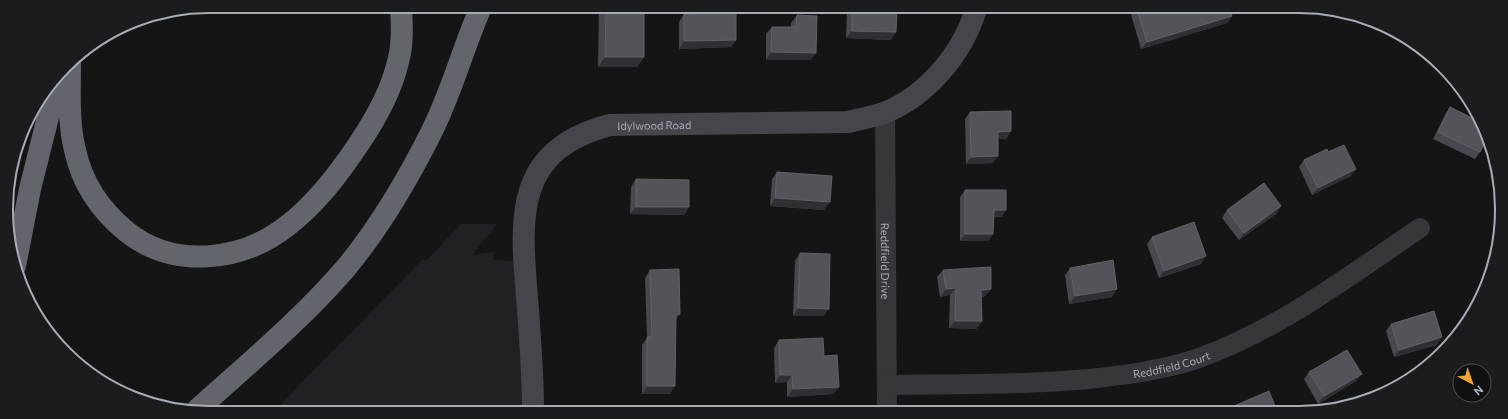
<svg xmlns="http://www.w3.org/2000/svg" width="1508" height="419" font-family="Commissioner,sans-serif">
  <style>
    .built { fill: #212123 }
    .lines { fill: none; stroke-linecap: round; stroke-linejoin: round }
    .street { stroke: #36373b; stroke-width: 20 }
    .secondary { stroke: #44464b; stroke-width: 22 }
    .highway { stroke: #62656c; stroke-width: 22 }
    .wall { fill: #48494e }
    .shaded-wall { fill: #2f3033 }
    .building { fill: #525459; stroke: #606268 }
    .labels { text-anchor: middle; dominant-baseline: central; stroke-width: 4; stroke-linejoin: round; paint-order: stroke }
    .street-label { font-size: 11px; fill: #a7acb6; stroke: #101011 }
    .rim { fill: none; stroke: #a7acb6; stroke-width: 2 }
  </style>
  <rect width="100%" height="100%" fill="#151516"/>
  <path class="built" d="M461 224H497L472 255 493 252V260L524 261V410L276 409 422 260H427Z"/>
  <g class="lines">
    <g class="street">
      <path id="s1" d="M885 112 887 410"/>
      <path id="s2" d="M887 385C954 384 1022 385 1089 379 1126 375 1164 370 1199 358 1280 329 1350 275 1420 228"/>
    </g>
    <path class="secondary" id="s3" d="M533 410C533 372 530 335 527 297 520 215 515 150 610 125L848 122C860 119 872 117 884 113 927 96 963 53 976 9"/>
    <path class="highway" d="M70 64C70 92 68 122 75 150 82 183 101 211 127 232 174 269 241 262 287 226 316 204 338 175 358 145 375 120 391 92 398 62 403 44 402 25 401 7
      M15 266 30 189 57 81
      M198 409C248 364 301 320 345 269 380 227 408 179 432 131 452 91 463 48 481 7"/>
  </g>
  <path class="wall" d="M599 7H644V57L637 67H598Z
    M849 8H897L891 40 846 38 847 11Z
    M1131 9 1230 10 1232 16 1227 23 1141 49 1130 11Z
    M684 14 736 40 731 47 679 49V22Z
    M797 15 811 60H766V34L772 27H791V23Z
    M1450 107 1480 152 1475 159 1433 139 1445 115Z
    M970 112 1011 131 1006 139H998L993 163 966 164 965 119Z
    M1328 152 1351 176 1312 195 1299 167 1304 160Z
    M777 172 824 210 770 206 772 179Z
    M636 179 689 207 684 215 630 214 631 187Z
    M965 190 1006 210 1001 217H994L993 234 988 241H960V197Z
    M1281 206 1276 214 1239 240 1222 218 1227 210Z
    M1152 237 1201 264 1159 278 1147 244Z
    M800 253 824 316H793L795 261Z
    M1070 268 1112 297 1069 304 1065 275Z
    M650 270 676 320 670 394H642V345L647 338 645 278Z
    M943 270 991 289 985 296 981 297 982 321 976 329 949 328 950 295 940 297 937 277Z
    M1391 324 1437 345 1394 357 1386 331Z
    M779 340 824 356 839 387 833 394 787 397V382L775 383 774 348Z
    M1309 372 1362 374 1356 381 1318 404 1304 379Z"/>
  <path class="shaded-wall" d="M1232 16 1227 23 1141 49 1147 42Z
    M852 31 896 32 891 40 846 38Z
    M736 40 731 47 679 49 684 41Z
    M771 52 816 53 811 60H766Z
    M605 57H644L637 67H598Z
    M1011 131 1006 139H993L998 132Z
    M998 156 993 163 966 164 971 157Z
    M1356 169 1351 176 1312 195 1318 188Z
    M775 198 830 202 824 210 770 206Z
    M1281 206 1276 214 1239 240 1244 233Z
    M636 207H689L684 215 630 214Z
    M994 210H1006L1001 217H989Z
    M965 234H993L988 241H960Z
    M1206 256 1201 264 1159 278 1164 271Z
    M956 288 950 295 940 297 946 289Z
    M991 289 985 296 976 297 981 290Z
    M1117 289 1112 297 1069 304 1075 296Z
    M798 308 829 309 824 316H793Z
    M680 314 675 322 676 315Z
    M955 321H982L976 329 949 328Z
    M1442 337 1437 345 1394 357 1399 350Z
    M1362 374 1356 381 1318 404 1324 396Z
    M780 375H792L787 382 775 383Z
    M647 386H675L670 394H642Z
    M839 387 833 394 787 397 793 389Z"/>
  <path class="building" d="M606 7H644V57H605Z
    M852 8H897L896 32 852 31Z
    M1137 9 1230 10 1232 16 1147 42Z
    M736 13V40L684 41V14Z
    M797 15 817 16 816 53 771 52 772 27H796Z
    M1450 107 1478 121 1486 140 1480 152 1438 132Z
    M1011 111V131L998 132V156L971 157 970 112Z
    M1344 145 1356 169 1318 188 1304 160 1327 149 1328 152Z
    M777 172 832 176 830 202 775 198Z
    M636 179 689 180V207H636Z
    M1264 183 1281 206 1244 233 1227 210Z
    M965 190H1006V210H994L993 234H965Z
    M1194 222 1206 256 1164 271 1152 237Z
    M800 253 830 254 829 309 798 308Z
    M1113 260 1117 289 1075 296 1070 268Z
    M991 267V289L981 290 982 321H955L956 288 946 289 943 270Z
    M679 269 680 314 676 315 675 386H647V337H652L650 270Z
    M1434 311 1442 337 1399 350 1391 324Z
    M823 338 824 356 837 355 839 387 793 389 792 375H780L779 340Z
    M1347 350 1362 374 1324 396 1309 372Z
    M1269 391 1277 411H1228L1227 409Z"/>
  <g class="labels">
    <g class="street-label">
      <text stroke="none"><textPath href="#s3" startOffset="373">Idylwood Road</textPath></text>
      <text stroke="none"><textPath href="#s1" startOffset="149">Reddfield Drive</textPath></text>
      <text stroke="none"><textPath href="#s2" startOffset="286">Reddfield Court</textPath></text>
    </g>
  </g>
  <path d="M0 0H1508V419H0ZM209 13H1299A196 196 0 0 1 1495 209V210A196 196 0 0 1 1299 406H209A196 196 0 0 1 13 210V209A196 196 0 0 1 209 13Z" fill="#1c1c1e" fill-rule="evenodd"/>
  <path class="rim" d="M209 13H1299A196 196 0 0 1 1495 209V210A196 196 0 0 1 1299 406H209A196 196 0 0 1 13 210V209A196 196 0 0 1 209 13Z"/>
  <g transform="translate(1472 383) rotate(139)"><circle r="19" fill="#101011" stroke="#4c4e53"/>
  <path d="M0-3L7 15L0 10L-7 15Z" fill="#eda736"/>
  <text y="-6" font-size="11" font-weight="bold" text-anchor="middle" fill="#a7acb6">N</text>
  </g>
</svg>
